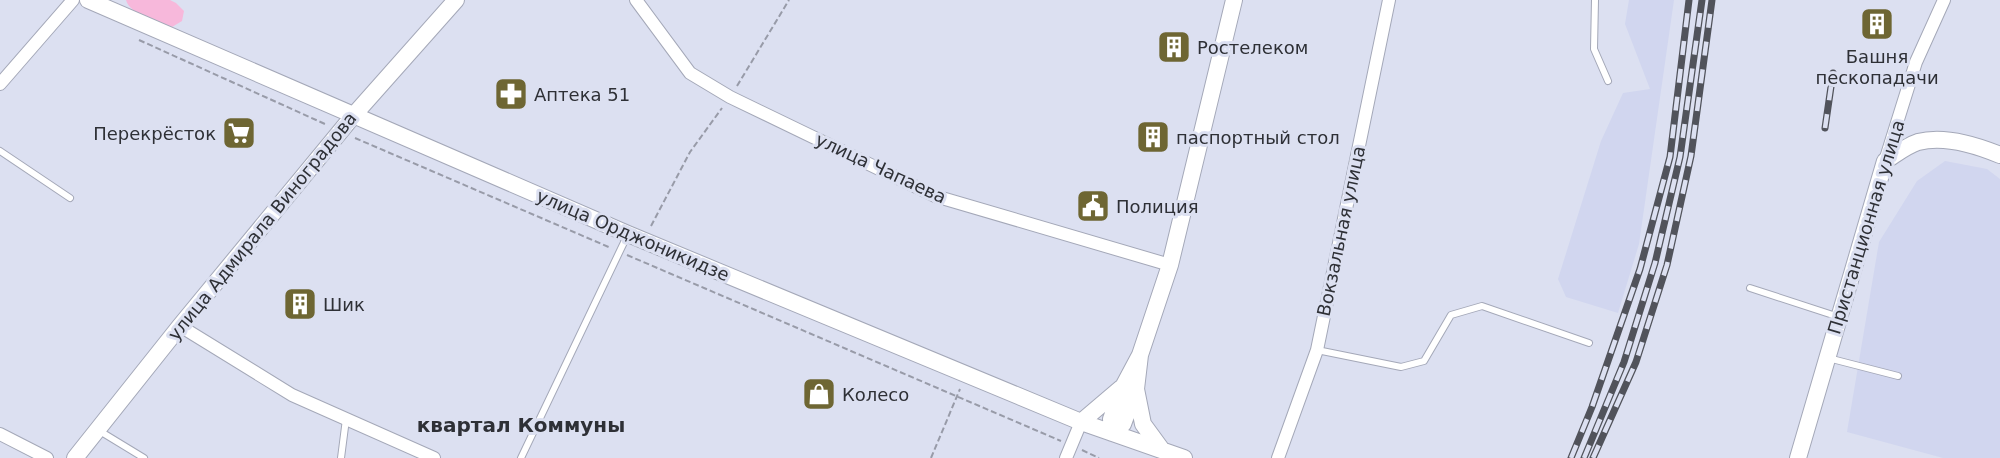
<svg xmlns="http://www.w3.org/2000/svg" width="2000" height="458" font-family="'DejaVu Sans',sans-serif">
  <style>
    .built { fill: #d1d6ef }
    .green { fill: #f7b8db }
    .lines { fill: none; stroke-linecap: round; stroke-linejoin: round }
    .lane-casing { stroke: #a4a8b8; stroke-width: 8 }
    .street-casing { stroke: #a4a8b8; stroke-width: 14 }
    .secondary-casing { stroke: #a4a8b8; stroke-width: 18 }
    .path { stroke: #989ba8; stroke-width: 2; stroke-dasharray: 6 3; stroke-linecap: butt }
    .lane { stroke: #fff; stroke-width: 6 }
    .street { stroke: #fff; stroke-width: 12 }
    .secondary { stroke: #fff; stroke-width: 16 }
    .rail-casing { stroke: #51535b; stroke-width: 7 }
    .rail { stroke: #dce0f1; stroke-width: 4.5; stroke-dasharray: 14; stroke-linecap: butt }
    .labels { text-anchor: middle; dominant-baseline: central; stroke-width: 6; stroke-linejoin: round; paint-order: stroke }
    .poi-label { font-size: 18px; fill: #2e3036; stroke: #dce0f1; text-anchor: start }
    .street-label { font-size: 18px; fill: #2e3036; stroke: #dce0f1 }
    .neighbourhood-label { font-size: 20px; font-weight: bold; fill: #2e3036; stroke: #dce0f1 }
  </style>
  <rect width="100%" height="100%" fill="#dce0f1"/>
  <path class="built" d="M1629 0H1674L1639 244 1618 313 1566 297 1558 279 1601 141 1623 93 1650 89 1625 24Z
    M1945 161 1987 169 2000 179V458H1943L1847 432 1879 242 1917 181Z"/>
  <path class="green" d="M126 0H170L176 3 184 11 182 21 172 27C158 21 130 15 126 0Z"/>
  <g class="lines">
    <g class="lane-casing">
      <path id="lane" d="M1595 0 1594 49 1608 81
        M0 151 70 198
        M1750 288 1839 317
        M1317 350 1401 367 1424 361 1451 315 1482 306 1589 343
        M1828 358 1898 376
        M98 430 144 458
        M341 458 346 419
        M521 458 628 234"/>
    </g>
    <g class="street-casing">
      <path id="street" d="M636 0 690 73 730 97 935 196 1170 265
        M0 84 73 0
        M1885 161 1916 62 1944 0
        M180 326 292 395 434 458
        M0 434 47 458
        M1066 458 1081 422
        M1278 458 1317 350 1389 0"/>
    </g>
    <g class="secondary-casing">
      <path id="secondary" d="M88 0 628 234 1081 422 1184 458
        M1140 355 1136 389 1123 424 1112 433 1111 419 1124 385 1140 355 1170 265 1234 0
        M1136 389 1143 424 1162 450
        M1081 422 1121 388
        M75 458 180 326 353 116 456 0
        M1798 458 1885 161C1895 155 1906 146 1918 142 1944 135 1976 145 2000 155"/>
    </g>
    <path class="path" d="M139 40 325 124
      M737 86 789 0
      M355 138 611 248
      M651 226 690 152 722 108
      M627 255 1061 441
      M1082 450 1099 458
      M931 458 960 389"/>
    <use href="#lane" class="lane"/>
    <use href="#street" class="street"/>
    <use href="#secondary" class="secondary"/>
    <g class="rail-casing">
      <path id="rail" d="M1825 128 1833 73
        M1571 458 1592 407 1640 269 1670 157 1689 0
        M1584 458 1624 362 1655 263 1680 157 1702 0
        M1593 458 1636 362 1667 265 1691 156 1712 0"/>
    </g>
    <use href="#rail" class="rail"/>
  </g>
  <defs>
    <g id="building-square" transform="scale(1.725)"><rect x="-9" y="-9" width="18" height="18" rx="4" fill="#6e6633" stroke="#dce0f1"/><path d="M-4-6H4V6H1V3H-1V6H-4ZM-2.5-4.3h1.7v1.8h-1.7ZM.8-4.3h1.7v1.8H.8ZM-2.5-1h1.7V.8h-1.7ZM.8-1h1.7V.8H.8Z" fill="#fff"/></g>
    <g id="pharmacy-square" transform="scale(1.725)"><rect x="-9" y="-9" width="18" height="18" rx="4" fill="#6e6633" stroke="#dce0f1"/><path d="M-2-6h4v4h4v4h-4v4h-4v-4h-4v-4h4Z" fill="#fff"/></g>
    <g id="supermarket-square" transform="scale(1.725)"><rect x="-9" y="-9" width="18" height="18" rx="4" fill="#6e6633" stroke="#dce0f1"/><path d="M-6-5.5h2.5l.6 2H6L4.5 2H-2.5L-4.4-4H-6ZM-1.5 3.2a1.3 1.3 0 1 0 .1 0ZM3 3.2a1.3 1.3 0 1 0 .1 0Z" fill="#fff"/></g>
    <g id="civic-square" transform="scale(1.725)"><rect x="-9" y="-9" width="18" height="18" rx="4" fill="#6e6633" stroke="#dce0f1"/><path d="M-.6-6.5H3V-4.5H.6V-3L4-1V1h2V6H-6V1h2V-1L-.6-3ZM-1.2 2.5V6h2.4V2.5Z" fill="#fff"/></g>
    <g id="shop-square" transform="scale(1.725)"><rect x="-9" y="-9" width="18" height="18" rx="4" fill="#6e6633" stroke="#dce0f1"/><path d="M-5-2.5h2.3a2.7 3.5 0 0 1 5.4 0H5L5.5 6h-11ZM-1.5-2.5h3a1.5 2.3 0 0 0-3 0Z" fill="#fff"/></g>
  </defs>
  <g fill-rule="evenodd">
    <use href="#building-square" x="1877" y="24"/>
    <use href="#building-square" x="1174" y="47"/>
    <use href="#pharmacy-square" x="511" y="94"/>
    <use href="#supermarket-square" x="239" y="133"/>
    <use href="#building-square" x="1153" y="137"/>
    <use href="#civic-square" x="1093" y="206"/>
    <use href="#building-square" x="300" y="304"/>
    <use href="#shop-square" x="819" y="394"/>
  </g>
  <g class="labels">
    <g class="poi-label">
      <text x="1197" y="47">Ростелеком</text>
      <text x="1877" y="56" text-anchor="middle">Башня<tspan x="1877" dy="21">пескопадачи</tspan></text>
      <text x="534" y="94">Аптека 51</text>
      <text x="216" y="133" text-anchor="end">Перекрёсток</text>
      <text x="1176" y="137">паспортный стол</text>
      <text x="1116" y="206">Полиция</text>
      <text x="323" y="304">Шик</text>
      <text x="842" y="394">Колесо</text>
    </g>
    <g class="street-label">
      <text transform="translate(881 168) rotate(25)">улица Чапаева</text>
      <text transform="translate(262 226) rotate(-51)">улица Адмирала Виноградова</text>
      <text transform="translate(1866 227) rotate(-73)">Пристанционная улица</text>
      <text transform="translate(1341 231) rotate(-78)">Вокзальная улица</text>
      <text transform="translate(633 235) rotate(23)">улица Орджоникидзе</text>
    </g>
    <g class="neighbourhood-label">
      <text x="521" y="425">квартал Коммуны</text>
    </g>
  </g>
</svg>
